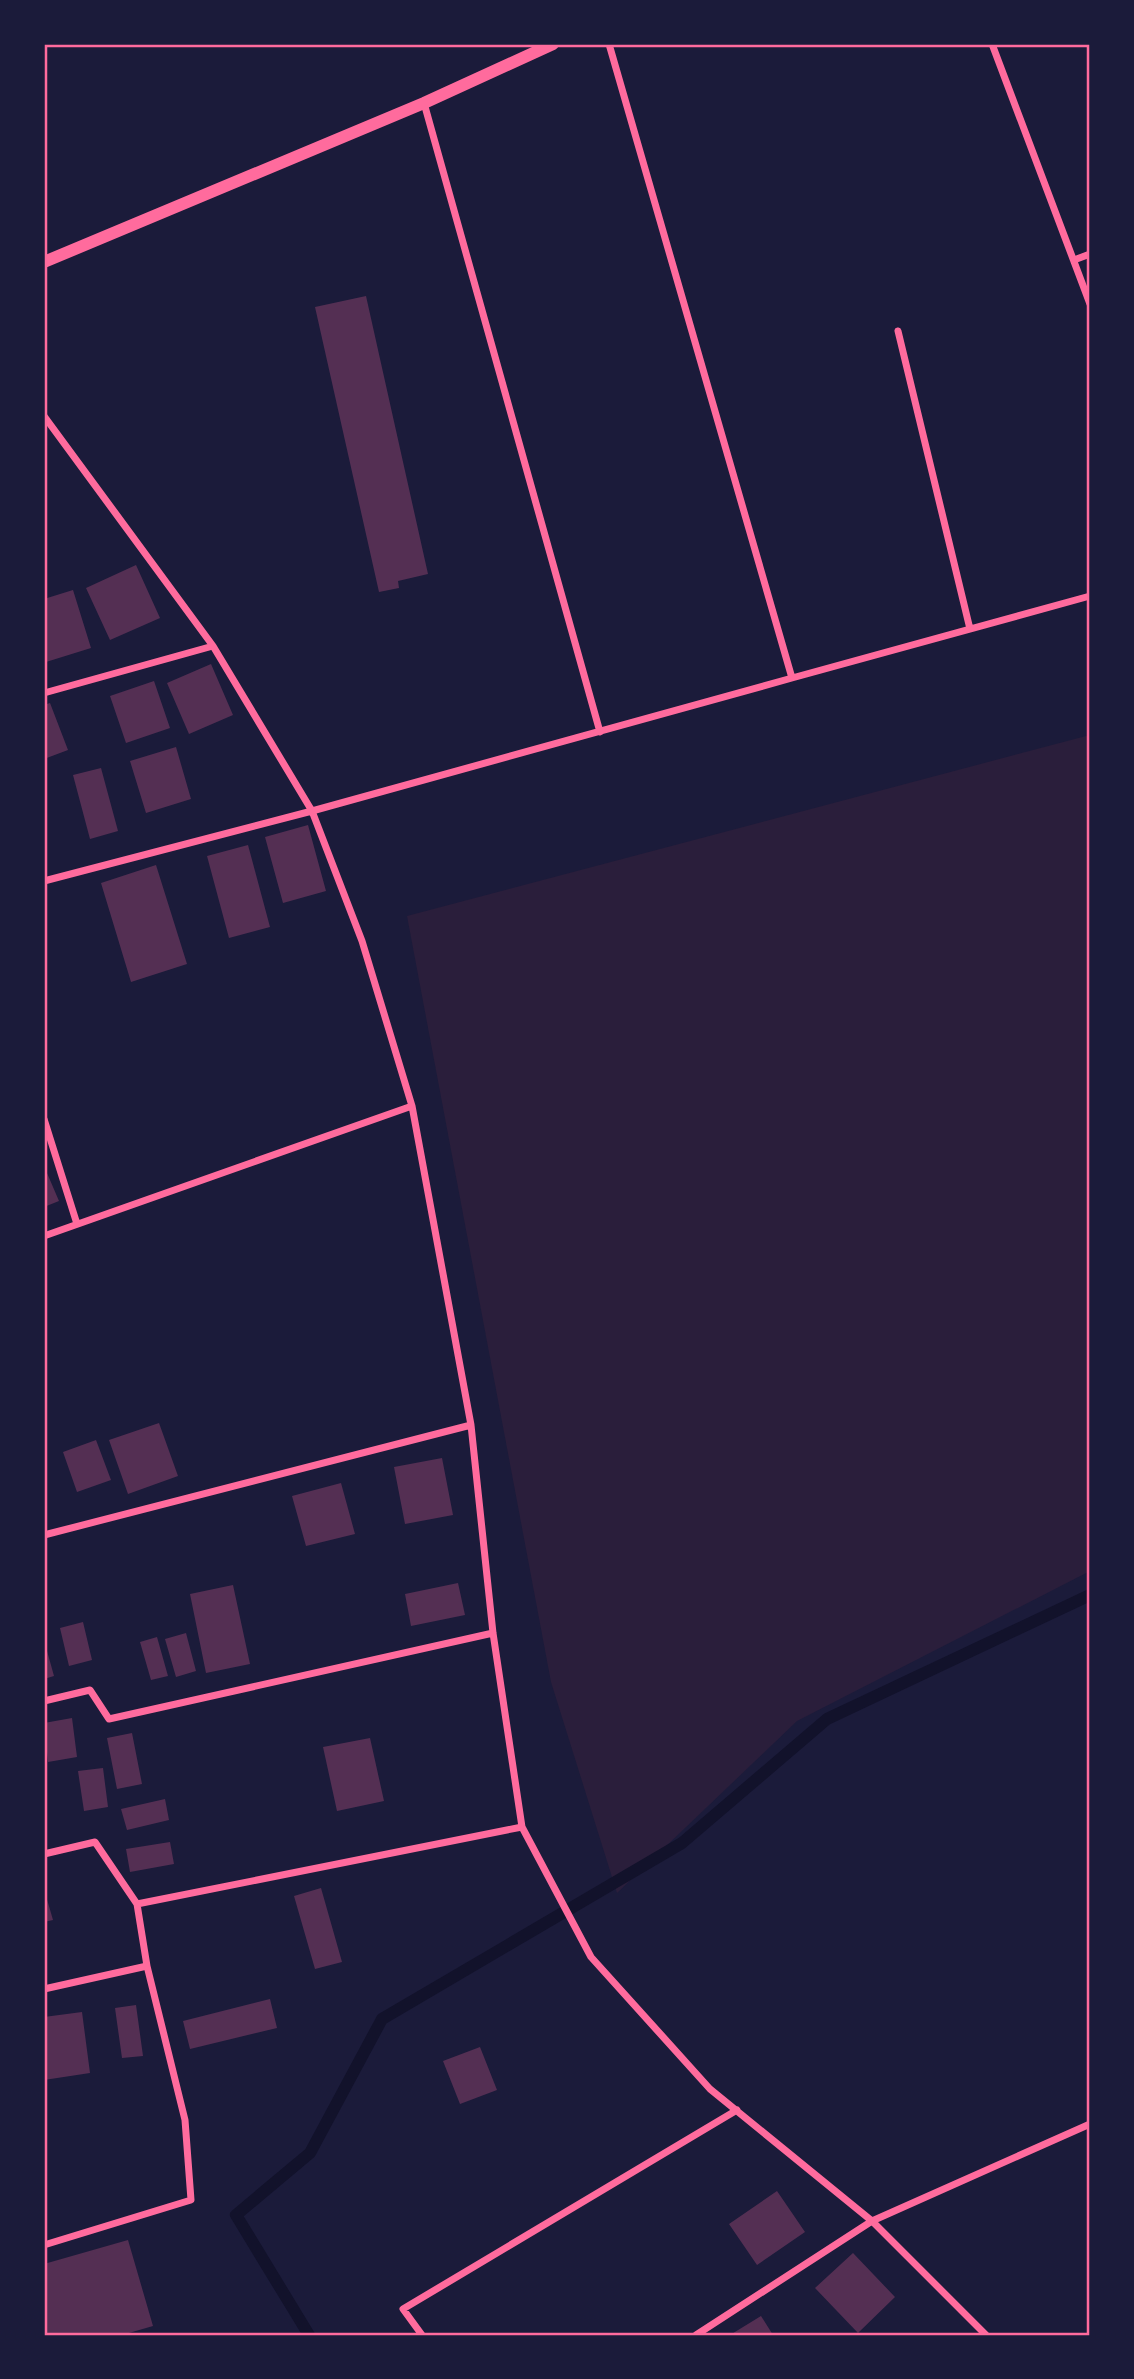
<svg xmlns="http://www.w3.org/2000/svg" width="1134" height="2379" font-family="Signika,sans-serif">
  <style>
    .green { fill: #2a1e3b }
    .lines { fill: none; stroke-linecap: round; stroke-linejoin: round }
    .stream { stroke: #12122b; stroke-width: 12 }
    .building { fill: #542f53 }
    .minor { stroke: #ff6b9d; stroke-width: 7 }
    .tertiary { stroke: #ff6b9d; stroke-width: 12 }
    .neatline { fill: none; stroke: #ff6b9d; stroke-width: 2.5 }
  </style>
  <rect width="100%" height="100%" fill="#1b1b3a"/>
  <path class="green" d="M1090 735V1571L797 1721 617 1893 551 1682 407 916Z"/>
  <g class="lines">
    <path class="stream" d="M309 2335 236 2215 310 2153 382 2019 682 1843 827 1719 1090 1595"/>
  </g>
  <path class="building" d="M366 296 428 574 398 581 399 588 379 592 315 307Z
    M136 565 160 618 110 640 86 588Z
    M73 590 91 648 46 662 44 653V599Z
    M211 664 233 715 189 734 167 683Z
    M154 681 170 728 126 743 110 696Z
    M50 703 68 750 44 759V705Z
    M176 747 191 799 146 813 130 761Z
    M101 768 118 831 90 839 73 775Z
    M308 825 326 891 283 903 265 837Z
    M248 845 270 927 229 938 207 856Z
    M156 865 187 964 131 982 101 883Z
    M44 1166 59 1201 44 1207Z
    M159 1423 178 1476 128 1494 109 1440Z
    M96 1440 111 1480 77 1492 63 1452Z
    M442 1458 453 1515 405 1524 394 1467Z
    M341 1483 355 1534 306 1546 292 1496Z
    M458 1583 465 1615 411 1626 405 1594Z
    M233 1585 250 1664 206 1673 190 1594Z
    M83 1622 92 1660 69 1666 60 1628Z
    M186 1633 196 1671 176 1677 165 1639Z
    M157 1637 168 1676 151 1680 140 1642Z
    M44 1640 54 1676 44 1679Z
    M72 1718 77 1757 48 1762 44 1723Z
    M132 1733 142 1784 117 1789 107 1738Z
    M370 1738 384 1801 337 1811 323 1747Z
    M103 1768 108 1807 84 1811 78 1771Z
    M165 1799 169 1820 127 1830 121 1809Z
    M170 1842 174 1864 130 1872 126 1849Z
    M321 1888 342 1962 315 1969 294 1896Z
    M44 1889 53 1920 44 1922Z
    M270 1999 277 2028 190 2049 183 2021Z
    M136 2005 143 2056 122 2058 115 2008Z
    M82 2012 90 2073 44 2080V2017Z
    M480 2047 497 2090 460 2104 443 2061Z
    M777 2191 805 2232 757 2265 729 2224Z
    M128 2240 153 2326 122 2335H45L44 2264Z
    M853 2253 895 2297 858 2333 815 2288Z
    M761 2316 773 2335H730Z"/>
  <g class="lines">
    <path class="minor" d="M992 44 1090 304
      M424 103 600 732
      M1074 260 1090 254
      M898 331 970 629
      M44 416 213 646 312 811 362 941 412 1106 471 1425 493 1633 522 1827 591 1957 710 2089 872 2221 986 2335
      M792 678 1090 596
      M44 693 213 646
      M44 881 312 811 792 678 609 44
      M44 1119 77 1224
      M44 1236 412 1106
      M44 1535 471 1425
      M44 1701 90 1690 109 1719 493 1633
      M44 1854 95 1842 137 1904
      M44 1989 147 1966 137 1904 522 1827
      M44 2245 191 2200 185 2120 147 1966
      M422 2335 403 2309 737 2110
      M696 2335 872 2221 1090 2124"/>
    <path class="tertiary" d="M44 262 424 103 553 44"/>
  </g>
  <rect width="1134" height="2379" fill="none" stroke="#1b1b3a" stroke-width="91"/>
  <rect x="46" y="46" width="1042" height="2288" class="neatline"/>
</svg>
